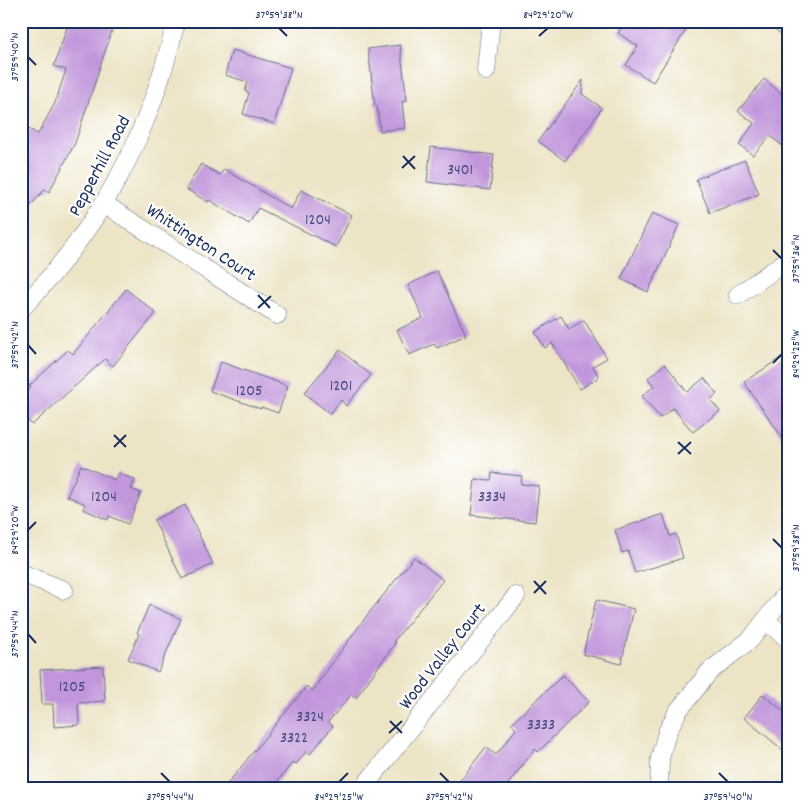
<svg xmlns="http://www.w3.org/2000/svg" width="809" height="809" viewBox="0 0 809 809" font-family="Dekko,sans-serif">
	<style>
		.building { fill: #c196db }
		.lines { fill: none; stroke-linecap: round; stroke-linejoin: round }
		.minor-casing { stroke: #646e82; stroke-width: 19 }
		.minor { stroke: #fff; stroke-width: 18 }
		.ticks { fill: none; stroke: #1b2f5e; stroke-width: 2 }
		.labels { text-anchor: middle; stroke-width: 4.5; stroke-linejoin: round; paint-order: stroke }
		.number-label { font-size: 16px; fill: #44497d }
		.street-label { font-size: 19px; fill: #1b2f5e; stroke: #fff }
		.neatline { fill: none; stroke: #1b2f5e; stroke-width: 2 }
		.ticks-label { font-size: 12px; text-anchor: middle; fill: #1b2f5e }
	</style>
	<rect width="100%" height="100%" fill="#fff"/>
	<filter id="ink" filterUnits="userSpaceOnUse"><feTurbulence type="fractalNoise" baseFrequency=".02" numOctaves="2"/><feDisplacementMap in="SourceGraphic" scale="10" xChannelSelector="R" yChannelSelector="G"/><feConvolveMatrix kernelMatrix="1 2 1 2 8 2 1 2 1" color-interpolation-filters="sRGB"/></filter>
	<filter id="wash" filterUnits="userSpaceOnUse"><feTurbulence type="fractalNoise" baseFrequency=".0096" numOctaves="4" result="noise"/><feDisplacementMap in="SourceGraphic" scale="20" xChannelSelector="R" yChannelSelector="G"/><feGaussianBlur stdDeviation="1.12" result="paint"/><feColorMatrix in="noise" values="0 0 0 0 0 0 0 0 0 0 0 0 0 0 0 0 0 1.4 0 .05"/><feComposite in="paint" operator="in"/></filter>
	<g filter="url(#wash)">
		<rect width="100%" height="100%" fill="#ede4c6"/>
		<g id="blocks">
			<!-- building -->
			<path class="building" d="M 69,21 L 115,21 L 75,143 L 49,192 L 45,189 L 21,217 L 21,125 L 38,134 L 55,103 L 66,70 L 54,66 Z
				M 626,21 L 673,21 L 686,30 L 653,82 L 626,65 L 638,46 L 618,33 Z
				M 400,45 L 407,101 L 402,102 L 405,128 L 380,131 L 377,105 L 375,106 L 368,49 Z
				M 232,50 L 291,68 L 274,124 L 243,114 L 249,93 L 245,91 L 248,82 L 225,75 Z
				M 764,79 L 788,99 L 788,150 L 770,136 L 753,155 L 739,145 L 754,123 L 738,111 Z
				M 583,80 L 582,94 L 602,108 L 565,161 L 538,141 Z
				M 431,147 L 494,155 L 490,190 L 427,182 Z
				M 745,160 L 759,194 L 710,213 L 696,179 Z
				M 201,164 L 220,175 L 224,169 L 291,209 L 301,190 L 352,215 L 336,247 L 258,208 L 249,224 L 209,200 L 208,202 L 186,189 Z
				M 652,213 L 679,225 L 648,292 L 621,279 Z
				M 437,271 L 466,335 L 437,348 L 434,344 L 409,355 L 397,330 L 423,318 L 408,285 Z
				M 126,289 L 156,313 L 113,366 L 105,359 L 32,425 L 21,413 L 21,398 L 31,388 L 29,386 L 68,350 L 73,354 Z
				M 561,316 L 569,329 L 584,320 L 607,358 L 593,366 L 599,377 L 580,389 L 552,343 L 545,348 L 535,332 Z
				M 340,350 L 371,375 L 346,406 L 341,400 L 330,414 L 304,393 Z
				M 788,353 L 788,446 L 744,382 Z
				M 221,362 L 288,386 L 278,413 L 261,407 L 261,409 L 210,391 Z
				M 665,364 L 687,392 L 704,378 L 717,394 L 710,400 L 720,411 L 693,432 L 673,408 L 660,418 L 642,396 L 654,386 L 648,378 Z
				M 81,465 L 115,480 L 118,473 L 135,480 L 131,489 L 141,493 L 128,524 L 109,516 L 108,520 L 83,509 L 85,504 L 67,496 Z
				M 492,473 L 522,476 L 521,484 L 539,486 L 535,522 L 471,515 L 475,479 L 491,480 Z
				M 185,505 L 213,564 L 182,579 L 154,520 Z
				M 663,514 L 670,536 L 676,534 L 683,558 L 635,573 L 628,551 L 622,553 L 615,530 Z
				M 414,557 L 443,580 L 394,641 L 396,642 L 356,698 L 351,695 L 328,722 L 333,726 L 310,754 L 307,751 L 296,764 L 293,762 L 272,788 L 224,788 L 307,686 L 312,691 L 365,618 Z
				M 596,600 L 634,609 L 621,664 L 583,654 Z
				M 149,605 L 181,619 L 158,672 L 128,659 L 139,634 L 137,633 Z
				M 103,666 L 105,701 L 78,703 L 79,725 L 54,727 L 53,704 L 42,704 L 40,670 Z
				M 563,675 L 589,702 L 538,752 L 535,749 L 505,788 L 454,788 L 486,747 L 496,755 L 516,729 L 511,724 Z
				M 763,694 L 788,715 L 788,754 L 744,718 Z"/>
		</g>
	</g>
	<g filter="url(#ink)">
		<use href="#blocks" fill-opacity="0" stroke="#646e82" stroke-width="1"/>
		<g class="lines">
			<!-- minor casing -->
			<g class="minor-casing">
				<path id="minor" d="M 779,21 L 788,28
					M 486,71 L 491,21
					M 104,204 L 277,315
					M 738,295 L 781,265 L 788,258
					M 21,309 C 102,225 150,135 176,21
					M 21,573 L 64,590
					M 766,621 L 788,639
					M 363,788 L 516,596
					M 659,788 L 660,758 L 667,732 L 678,711 L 710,671 L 751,639 L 788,591"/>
			</g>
			<!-- minor -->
			<use href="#minor" class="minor"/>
		</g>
	</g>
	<!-- ticks -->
	<path class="ticks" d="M 279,28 L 287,36M 539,36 L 548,28M 28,57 L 36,65M 403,156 L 415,169M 402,168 L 415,156M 773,250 L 782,259M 258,295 L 270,308M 258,308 L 271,296M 28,345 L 36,354M 773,363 L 782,354M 114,435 L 126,447M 678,442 L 691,454M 114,447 L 126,435M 678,454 L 691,442M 28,530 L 36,522M 773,539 L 782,548M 534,581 L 546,594M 534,593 L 546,581M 28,634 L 36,643M 390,721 L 402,733M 389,733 L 402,721M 161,773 L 170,782M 440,773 L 449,782M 719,773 L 728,782M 339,782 L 348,773"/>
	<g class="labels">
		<!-- number labels -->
		<g class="number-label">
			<text x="460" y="174">3401</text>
			<text x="318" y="224">1204</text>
			<text x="341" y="390">1201</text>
			<text x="249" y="395">1205</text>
			<text x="104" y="501">1204</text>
			<text x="492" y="501">3334</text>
			<text x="72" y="691">1205</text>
			<text x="310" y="721">3324</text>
			<text x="541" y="729">3333</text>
			<text x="294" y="742">3322</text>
		</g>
		<!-- street labels -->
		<g class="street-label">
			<text transform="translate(98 165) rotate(-62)" y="7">Pepperhill Road</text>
			<text transform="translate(202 241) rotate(33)" y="7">Whittington Court</text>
			<text transform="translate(441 655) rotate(-52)" y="7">Wood Valley Court</text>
		</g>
	</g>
	<!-- margin -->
	<rect width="809" height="809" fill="none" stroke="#fff" stroke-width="55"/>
	<rect x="28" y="28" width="754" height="754" class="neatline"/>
	<g class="ticks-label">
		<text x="279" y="18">37°59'38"N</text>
		<text x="548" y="18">84°29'20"W</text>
		<text transform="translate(14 57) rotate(-90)" y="4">37°59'40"N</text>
		<text transform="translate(795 259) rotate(-90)" y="4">37°59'36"N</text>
		<text transform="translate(14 345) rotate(-90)" y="4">37°59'42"N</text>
		<text transform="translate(795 354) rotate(-90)" y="4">84°29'25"W</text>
		<text transform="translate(14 530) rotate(-90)" y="4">84°29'20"W</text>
		<text transform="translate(795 548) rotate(-90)" y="4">37°59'38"N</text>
		<text transform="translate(14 634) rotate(-90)" y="4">37°59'44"N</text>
		<text x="170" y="800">37°59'44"N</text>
		<text x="339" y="800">84°29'25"W</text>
		<text x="449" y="800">37°59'42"N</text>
		<text x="728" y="800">37°59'40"N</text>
	</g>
</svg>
